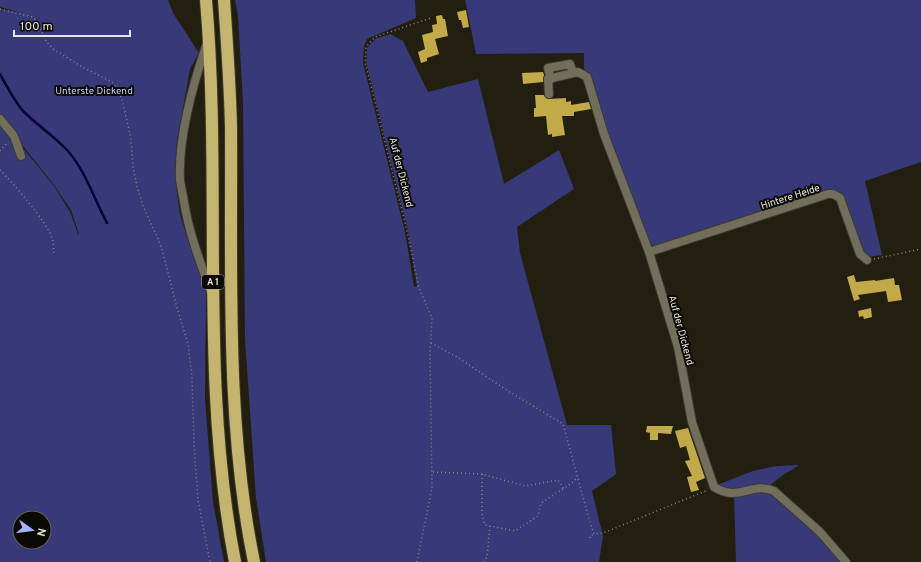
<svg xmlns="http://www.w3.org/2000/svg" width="921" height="562" viewBox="0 0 921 562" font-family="Overpass,sans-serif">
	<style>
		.green { fill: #373979; fill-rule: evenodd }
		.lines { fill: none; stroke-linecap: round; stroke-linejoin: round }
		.stream { stroke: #080030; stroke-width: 2.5 }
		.building { fill: #c1aa47 }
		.minor-casing { stroke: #3c3930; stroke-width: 10 }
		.highway-casing { stroke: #3c3930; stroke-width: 14 }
		.path { stroke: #8c897d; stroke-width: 1.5; stroke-dasharray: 1 3; stroke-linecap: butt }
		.minor { stroke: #726e5c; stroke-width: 8 }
		.highway { stroke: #c5b46d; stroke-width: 12 }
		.labels { text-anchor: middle; stroke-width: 4; stroke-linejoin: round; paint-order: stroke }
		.shield { fill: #0a0904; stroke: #a5a49b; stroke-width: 1 }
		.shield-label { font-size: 9px; font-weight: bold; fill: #e8e6dc }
		.park-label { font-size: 10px; fill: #cacffb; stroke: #0a0904 }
		.street-label { font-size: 10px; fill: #e8e6dc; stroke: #0a0904 }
	</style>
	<rect width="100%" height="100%" fill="#221f10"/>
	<!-- green -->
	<path class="green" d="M 0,0 L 168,0 L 173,13 L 199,53 L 190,69 L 177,141 L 175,178 L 180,215 L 192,252 L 206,291 L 205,399 L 213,502 L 224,562 L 0,562 L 0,120 L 54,186 L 70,212 L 78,234 L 79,234 L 71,210 L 54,185 L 0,117 L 0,9 L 21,13 L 0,7 ZM 20,518 L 44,518 L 44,542 L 20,542 Z
		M 235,0 L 415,0 L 416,18 L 367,39 L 364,46 L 363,63 L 405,232 L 414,287 L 417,286 L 408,231 L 366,62 L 367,48 L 375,39 L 390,34 L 403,41 L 428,92 L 478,79 L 504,184 L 559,150 L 574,189 L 517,227 L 520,253 L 567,425 L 611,425 L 616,474 L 592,491 L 603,536 L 599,562 L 266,562 L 256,498 L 245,339 L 243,103 L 238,16 Z
		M 465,0 L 921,0 L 921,162 L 865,181 L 882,255 L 868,257 L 863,255 L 839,194 L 650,248 L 606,144 L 584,68 L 584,53 L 476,54 Z
		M 798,465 L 798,466 L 783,475 L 769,486 L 733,491 L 717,485 L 753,471 L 776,466 Z
		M 768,491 L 797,512 L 844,562 L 736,562 L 734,495 Z"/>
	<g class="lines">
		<!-- stream -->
		<path class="stream" d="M 0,74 C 7,87 14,100 23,111 C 37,125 54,136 67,150 C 86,171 94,199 107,223"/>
	</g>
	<!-- building -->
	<path class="building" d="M 466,10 L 469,27 L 463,28 L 461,20 L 459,20 L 457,12 Z
		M 442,15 L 443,19 L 445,19 L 448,36 L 435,39 L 439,54 L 427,58 L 427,61 L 421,63 L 418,52 L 425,49 L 422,35 L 433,32 L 432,25 L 437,24 L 436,16 Z
		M 543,72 L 544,75 L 543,82 L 523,84 L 522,73 Z
		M 535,95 L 544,95 L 545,97 L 548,99 L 566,98 L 566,102 L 571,101 L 571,105 L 589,102 L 591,109 L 574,112 L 574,116 L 562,116 L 565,135 L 552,137 L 552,134 L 548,135 L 546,116 L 534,117 L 534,108 L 536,108 Z
		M 854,275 L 856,282 L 875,280 L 875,281 L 894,278 L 895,285 L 899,285 L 902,300 L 888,302 L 886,291 L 858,295 L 860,299 L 854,301 L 847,277 Z
		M 871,308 L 872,317 L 864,319 L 863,316 L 859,317 L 858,311 Z
		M 647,426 L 673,426 L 671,434 L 658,433 L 658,440 L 650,440 L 650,433 L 646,432 Z
		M 688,428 L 705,478 L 696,482 L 699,490 L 691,492 L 687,477 L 692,476 L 685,461 L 690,460 L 686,446 L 680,448 L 675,431 Z"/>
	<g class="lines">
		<!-- minor casing -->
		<g class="minor-casing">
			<path id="minor" d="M 207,43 C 193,84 178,137 180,180 C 181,187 183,195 184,202 C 189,233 200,262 211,292
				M 551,79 L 548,68 L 570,64 L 573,73
				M 549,94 L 548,79 L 578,72 L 587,77 L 604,134 L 649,252 L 678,347 L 692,422 L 714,487 C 719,490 726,493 732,493 C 749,493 756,484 774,491 L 820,532 L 846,562
				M 0,119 L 14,136 L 21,156
				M 649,252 L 828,194 L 833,194 L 840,198 L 860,254 L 867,260"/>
		</g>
		<!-- highway casing -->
		<g class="highway-casing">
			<path id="highway" d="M 206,0 C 222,187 199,377 235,562
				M 224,0 C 227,42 230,85 231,127 C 232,270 225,422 254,562"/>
		</g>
		<!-- path -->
		<path class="path" d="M 0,9 L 32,17 L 37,21 L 46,41 L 53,49 L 84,68 L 112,82 L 116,87 L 122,99 L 131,139 L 133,167 L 137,187 L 143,206 L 159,241 L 163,253 L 176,304 L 188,344 L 192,377 L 194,445 L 198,500 L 210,562
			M 0,151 L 8,142
			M 0,170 C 13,183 47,222 52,238 C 54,243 53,249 54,254
			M 874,259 L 921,249
			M 431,343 L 457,357 L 508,391 L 563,424 L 589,519 L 594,534 L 603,533 L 708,490
			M 433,472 L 482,474 L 525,486 L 558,480 L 564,489
			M 482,474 L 482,515 L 485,525 L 515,531 L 538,516 L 541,503 L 572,483 L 578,477
			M 590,538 L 590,536 L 594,534
			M 417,562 L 432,488 L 430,352 L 432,318 L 419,288 L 407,231 L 365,62 L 366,47 L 375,37 L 431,18
			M 484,562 L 487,557 L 490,526"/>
		<!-- minor -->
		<use href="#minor" class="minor"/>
		<!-- highway -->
		<use href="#highway" class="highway"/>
	</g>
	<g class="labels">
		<!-- shield labels -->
		<rect class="shield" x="202" y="275" width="22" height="14" rx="3"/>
		<g class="shield-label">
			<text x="213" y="285">A 1</text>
		</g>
		<!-- park labels -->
		<g class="park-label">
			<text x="94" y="94">Unterste Dickend</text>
		</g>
		<!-- street labels -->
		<g class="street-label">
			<text transform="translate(402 172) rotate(76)" y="4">Auf der Dickend</text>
			<text transform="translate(790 196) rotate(-18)" y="4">Hintere Heide</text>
			<text transform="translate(682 330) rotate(75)" y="4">Auf der Dickend</text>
		</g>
	</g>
	<!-- north arrow -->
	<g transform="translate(32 530) rotate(104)"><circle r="19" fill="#0a0904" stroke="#63615a"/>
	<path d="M0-3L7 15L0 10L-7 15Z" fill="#a8b0fc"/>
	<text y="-6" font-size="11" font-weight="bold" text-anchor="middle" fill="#e8e6dc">N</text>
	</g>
	<!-- scale -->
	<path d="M14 30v6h116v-6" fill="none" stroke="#e8e6dc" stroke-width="2"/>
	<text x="20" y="30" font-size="12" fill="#e8e6dc" stroke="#0a0904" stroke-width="3" paint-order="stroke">100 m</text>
</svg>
